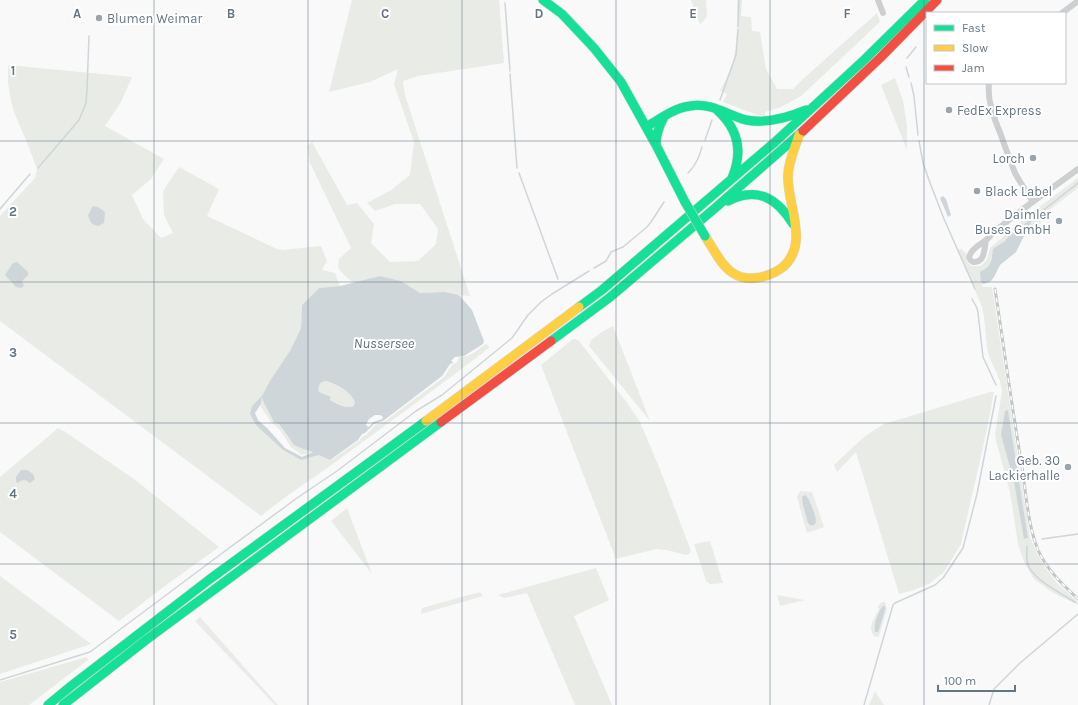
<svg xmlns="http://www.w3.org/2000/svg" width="1078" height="705" viewBox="0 0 1078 705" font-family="Karla,sans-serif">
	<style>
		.green { fill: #e8ebe6; fill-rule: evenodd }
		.water { fill: #ced6d9; fill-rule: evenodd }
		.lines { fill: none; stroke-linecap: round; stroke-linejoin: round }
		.stream { stroke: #ced6d9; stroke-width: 1.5 }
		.fast-casing { stroke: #d5d6d7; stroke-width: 10 }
		.slow-casing { stroke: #d5d6d7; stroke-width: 10 }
		.jam-casing { stroke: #d5d6d7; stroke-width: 10 }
		.street { stroke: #cecfd0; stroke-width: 6 }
		.fast { stroke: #16e098; stroke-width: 9 }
		.slow { stroke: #ffcf43; stroke-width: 9 }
		.jam { stroke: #f24e42; stroke-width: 9 }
		.rail-casing { stroke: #c3c5c6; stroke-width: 3 }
		.rail { stroke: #fff; stroke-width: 1.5; stroke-dasharray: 4.5; stroke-linecap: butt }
		.fast-bridge-casing { stroke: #d5d6d7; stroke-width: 10; stroke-linecap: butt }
		.fast-bridge { stroke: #16e098; stroke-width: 9 }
		.grid { fill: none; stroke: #657683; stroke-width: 1; stroke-opacity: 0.55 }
		.poi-dot { fill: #99a4ac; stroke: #fff; stroke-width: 1.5 }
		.labels { text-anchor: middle; stroke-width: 4; stroke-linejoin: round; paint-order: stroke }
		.poi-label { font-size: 13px; fill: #657683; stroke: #fff; text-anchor: start }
		.water-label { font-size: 14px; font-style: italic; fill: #60757c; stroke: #fff }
		.grid-label { font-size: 13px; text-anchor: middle; font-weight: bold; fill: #657683; stroke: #fff; stroke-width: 4; stroke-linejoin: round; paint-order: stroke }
	</style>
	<rect width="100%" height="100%" fill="#f9f9f9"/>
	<!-- green -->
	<path class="green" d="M 352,0 L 499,0 L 504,63 L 418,76 L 403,81 L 405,95 L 470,296 L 459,295 L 445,292 L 420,293 L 401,281 L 380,276 L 354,283 L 345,276 L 338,268 L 339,259 L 351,248 L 310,163 L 307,146 L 312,142 L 347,205 L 357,203 L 374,224 L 371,243 L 390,262 L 418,261 L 436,244 L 438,229 L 420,204 L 395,204 L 375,211 L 367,203 L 391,190 L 410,175 L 414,142 L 394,84 L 398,69 L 370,82 L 329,92 Z
		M 691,0 L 706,0 L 707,16 L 700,25 Z
		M 737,0 L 742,0 L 741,16 L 751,17 L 752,31 L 760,32 L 766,69 L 777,89 L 793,89 L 804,78 L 877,13 L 880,22 L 801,96 L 781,107 L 765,112 L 765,116 L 755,114 L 723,102 L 727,94 L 720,91 C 724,82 729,74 732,65 C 738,46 737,21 737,0 Z
		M 8,65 L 132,77 L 121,102 L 105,126 L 164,159 L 151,179 L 132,195 L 143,219 L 161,238 L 173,233 L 164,215 L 163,191 L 179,167 L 219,189 L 207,216 L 277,249 L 283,250 L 321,246 L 327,261 L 322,270 L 335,273 L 340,286 L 319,288 L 302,305 L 301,328 L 290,351 L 279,424 C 291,441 292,447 313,452 L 302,455 L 291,447 L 280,430 L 271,422 L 261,407 L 262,396 L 250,414 L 283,450 L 301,460 L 319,454 L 331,460 L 359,441 L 363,436 L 366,435 L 375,425 L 384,422 L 444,377 L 452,365 L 457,362 L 459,357 C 470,358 478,349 486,344 L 490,347 C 439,387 385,425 333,464 C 309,481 284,497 261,516 L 0,321 L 0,216 L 35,178 L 37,169 L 28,145 L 14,112 L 11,101 L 8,83 Z
		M 895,78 L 903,101 L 907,125 L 907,150 L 881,85 Z
		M 1078,178 L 1078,188 L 1040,217 L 1041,224 L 1032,226 L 1029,233 L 1025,233 L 1030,224 L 1028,221 L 1007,238 L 1005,241 L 993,250 L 990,264 L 985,270 L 981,282 L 983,287 L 992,287 L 1030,537 C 1037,555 1046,571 1059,585 C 1065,591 1072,596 1078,602 L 1078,605 L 1053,593 L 1034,579 L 1025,564 L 1018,544 L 1010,492 L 996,441 L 995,434 L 1002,391 L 1000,381 L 989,356 L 987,348 L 984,317 L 982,307 L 958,250 L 961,249 L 966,253 L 966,260 L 971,266 L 980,266 L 984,263 L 987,259 L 990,248 L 1026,217 ZM 1008,410 L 1028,538 L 1025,539 L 1014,482 L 1001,435 Z
		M 613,326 L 650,421 L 589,346 L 591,340 L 605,330 Z
		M 573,339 L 575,339 L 579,341 L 628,404 L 640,422 L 661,472 L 691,551 L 689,554 L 686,555 L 667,550 L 657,549 L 615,559 L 614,554 L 541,365 Z
		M 326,381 C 337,384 350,391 355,402 L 354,406 C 345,409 337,404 330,400 L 331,398 L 319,392 C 319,387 319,382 326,381 Z
		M 990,392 L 994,392 L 986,434 L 961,544 L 944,572 L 929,584 L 911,591 L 899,594 L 856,452 L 837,472 L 834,465 L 854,446 L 868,434 L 884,424 Z
		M 57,428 L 64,431 L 134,479 L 219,547 L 165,586 L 119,621 L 0,532 L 0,477 L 56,430 Z
		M 800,491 L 812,492 L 824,527 L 807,533 L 797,497 Z
		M 347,508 L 372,574 L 331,521 Z
		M 710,541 L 723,583 L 710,584 L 706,581 L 694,544 Z
		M 596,568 L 609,600 L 574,616 L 612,705 L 575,705 L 527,593 L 504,598 L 498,595 Z
		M 0,576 L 91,644 L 0,674 Z
		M 480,592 L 483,596 L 421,614 L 422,608 Z
		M 777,595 L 805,600 L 780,606 Z
		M 882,602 L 885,602 L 887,609 L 879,636 L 875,637 C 866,628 875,618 879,609 L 878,606 ZM 885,608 L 879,630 L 878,632 L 875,632 L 874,629 L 878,613 Z
		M 200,617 L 278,705 L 275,705 L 195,621 Z
		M 87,657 L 88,660 L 29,705 L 0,705 L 0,682 Z
		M 875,691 L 884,705 L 869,705 Z"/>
	<!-- water -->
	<path class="water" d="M 943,196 L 946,199 L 951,215 L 948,217 L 940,198 Z
		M 93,206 L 98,207 L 105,212 L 104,223 L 98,226 C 91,224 90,222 88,215 Z
		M 1032,220 L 1016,252 L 1000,265 L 994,277 L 991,281 L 987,283 L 983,284 L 981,282 L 980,272 C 992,266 991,262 993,249 L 1005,241 L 1007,238 L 1028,221 Z
		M 17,262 L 28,272 L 28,275 L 22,281 L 24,286 L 21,288 L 16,287 L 5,275 L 13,263 Z
		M 380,276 L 401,281 L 420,293 L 445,292 L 459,295 L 472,310 L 484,341 L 483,344 L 464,356 L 455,357 L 451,361 L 453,362 L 453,363 L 450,364 L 442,376 L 383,421 L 374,424 L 365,433 L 362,434 L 358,440 L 330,460 L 319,455 L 301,460 L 283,450 L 256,425 L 250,414 L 252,406 L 262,396 L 270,381 L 290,351 L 301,328 L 302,305 L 319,288 L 340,286 ZM 326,381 C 337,384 350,391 355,402 L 354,406 C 345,409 337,404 330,400 L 331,397 L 319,392 C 318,387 319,382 326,381 ZM 262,397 L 264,403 L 274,422 L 279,424 L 294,445 L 303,449 L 313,452 L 302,457 L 285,448 L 268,429 L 258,420 L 255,413 L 261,404 ZM 375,415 L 380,415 L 383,417 L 382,419 L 373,422 L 369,427 L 367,426 L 366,425 L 369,419 Z
		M 1008,410 L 1028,538 L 1024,539 L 1014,482 L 1001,435 L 1005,411 Z
		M 21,470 L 27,470 L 33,474 L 35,479 L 30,483 C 25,479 23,479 17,483 L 16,481 L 16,477 Z
		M 805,495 L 808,498 C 810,503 820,522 814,525 C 811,526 810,525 808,523 L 803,505 L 802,497 L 803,496 Z
		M 883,606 L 885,606 L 885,610 L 879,630 L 878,632 L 875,632 C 873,626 878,611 883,606 Z"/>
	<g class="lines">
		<!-- stream -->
		<path class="stream" d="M 505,3 L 510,71
			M 738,26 L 739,0
			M 907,58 L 916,47
			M 906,67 L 909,77
			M 510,74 L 517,168
			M 911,83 L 914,96 L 918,135
			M 720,100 L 736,55 L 738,30
			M 705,140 L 712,120
			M 919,141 L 923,163 L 929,180 L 944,219 L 975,289
			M 38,168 L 79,120 L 86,103 L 87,89 L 89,36
			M 519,173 L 558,279
			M 688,173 C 696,165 699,157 702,147
			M 0,209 L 30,174
			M 1031,220 L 1078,183
			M 594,268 L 606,261 L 611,252 L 623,247 L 647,227 L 651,222 L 664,202
			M 972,299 L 977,308 L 978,313 L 983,357 L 996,385
			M 1042,539 L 1078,534
			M 1027,546 C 1027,553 1026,559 1028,565 C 1034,580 1062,594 1075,602
			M 0,680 L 90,652 L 221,554 L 297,498 L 337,471 L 416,411 L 442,395 L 512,338 L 528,315 L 541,302 L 552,294 L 589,271
			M 864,705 L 893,605 L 895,603 L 935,585 L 943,578 L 963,548 L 977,494 L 996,396
			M 989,705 L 994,689 L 1020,663 L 1078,614"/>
		<!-- fast casing -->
		<g class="fast-casing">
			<path id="fast" d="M 543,0 L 562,14 L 594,48 L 621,82 L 656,145 L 685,202
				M 718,111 C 739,130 743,152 732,178
				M 646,127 C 660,119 674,108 690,106 C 710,102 728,115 746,120 C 767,124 787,118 806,110
				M 656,145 C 656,134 659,126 664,117
				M 728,201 C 757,186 777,198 793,224
				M 579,307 L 602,290 L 775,142 L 863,61 L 925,0
				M 551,341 L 609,298 L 714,209 L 803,131
				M 48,705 L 71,686 L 210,579 L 426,421
				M 63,705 L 146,640 L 441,422"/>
		</g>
		<!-- slow casing -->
		<g class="slow-casing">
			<path id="slow" d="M 705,236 L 718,257
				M 718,257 C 727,271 738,280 755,278 C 766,277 775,273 783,267 C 810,243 787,205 788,176 C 788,162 795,148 799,135
				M 426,421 L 579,307"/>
		</g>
		<!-- jam casing -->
		<g class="jam-casing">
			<path id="jam" d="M 803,131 L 880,58 L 937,0
				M 441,422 L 551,341"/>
		</g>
		<!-- street -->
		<path class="street" d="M 878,0 L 883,13
			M 1062,13 L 1078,1
			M 989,83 C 987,101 994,118 1001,135 C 1005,147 1010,160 1015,173 L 1019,180 L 1033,202
			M 986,240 C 984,250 985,263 973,262 C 970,260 968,258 970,255 C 972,248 981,244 986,240 C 989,238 991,234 994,232 C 1021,209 1050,190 1078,169"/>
		<!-- fast -->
		<use href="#fast" class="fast"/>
		<!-- slow -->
		<use href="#slow" class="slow"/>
		<!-- jam -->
		<use href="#jam" class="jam"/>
		<!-- rail casing -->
		<g class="rail-casing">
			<path id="rail" d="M 995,289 C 1004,348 1012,408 1022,467 C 1026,493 1028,526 1038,550 C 1047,570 1062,584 1078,599"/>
		</g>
		<!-- rail -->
		<use href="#rail" class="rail"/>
		<!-- fast-bridge casing -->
		<g class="fast-bridge-casing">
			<path id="fast-bridge" d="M 685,202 L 705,236"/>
		</g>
		<!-- fast-bridge -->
		<use href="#fast-bridge" class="fast-bridge"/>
	</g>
	<!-- grid -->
	<path class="grid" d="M 154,0 L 154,705M 308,0 L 308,705M 462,0 L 462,705M 616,0 L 616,705M 770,0 L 770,705M 924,0 L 924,705M 0,141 L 1078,141M 0,282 L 1078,282M 0,423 L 1078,423M 0,564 L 1078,564"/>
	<!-- markers -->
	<g class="poi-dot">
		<circle cx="99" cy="18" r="4"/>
		<circle cx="949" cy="110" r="4"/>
		<circle cx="1033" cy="158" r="4"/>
		<circle cx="977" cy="191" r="4"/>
		<circle cx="1059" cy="221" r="4"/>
		<circle cx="1068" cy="467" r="4"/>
	</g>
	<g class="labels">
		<!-- poi labels -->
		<g class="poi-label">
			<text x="107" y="23">Blumen Weimar</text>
			<text x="957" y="115">FedEx Express</text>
			<text x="1025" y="163" text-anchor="end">Lorch</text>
			<text x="985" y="196">Black Label</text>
			<text x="1051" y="219" text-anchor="end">Daimler<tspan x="1051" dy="15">Buses GmbH</tspan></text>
			<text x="1060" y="465" text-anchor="end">Geb. 30<tspan x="1060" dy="15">Lackierhalle</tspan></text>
		</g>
		<!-- water labels -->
		<g class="water-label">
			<text x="384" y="348">Nussersee</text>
		</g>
	</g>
	<g class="grid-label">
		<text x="77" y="18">A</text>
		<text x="231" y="18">B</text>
		<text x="385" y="18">C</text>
		<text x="539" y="18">D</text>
		<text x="693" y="18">E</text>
		<text x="847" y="18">F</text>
		<text x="13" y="75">1</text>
		<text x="13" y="216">2</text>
		<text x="13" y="357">3</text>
		<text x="13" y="498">4</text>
		<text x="13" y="639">5</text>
	</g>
	<!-- legend -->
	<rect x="926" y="12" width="140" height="72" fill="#ffffff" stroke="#c1c8cd"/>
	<rect x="934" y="25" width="20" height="6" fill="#16e098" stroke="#c1c8cd"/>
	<text x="962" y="32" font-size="12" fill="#657683">Fast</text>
	<rect x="934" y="45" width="20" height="6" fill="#ffcf43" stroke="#c1c8cd"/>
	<text x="962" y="52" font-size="12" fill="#657683">Slow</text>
	<rect x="934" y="65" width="20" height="6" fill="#f24e42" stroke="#c1c8cd"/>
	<text x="962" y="72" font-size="12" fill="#657683">Jam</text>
	<!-- scale -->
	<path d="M938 685v6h77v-6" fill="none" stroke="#657683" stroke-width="2"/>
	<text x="944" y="685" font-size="12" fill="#657683" stroke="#ffffff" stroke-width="3" paint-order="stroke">100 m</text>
</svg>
